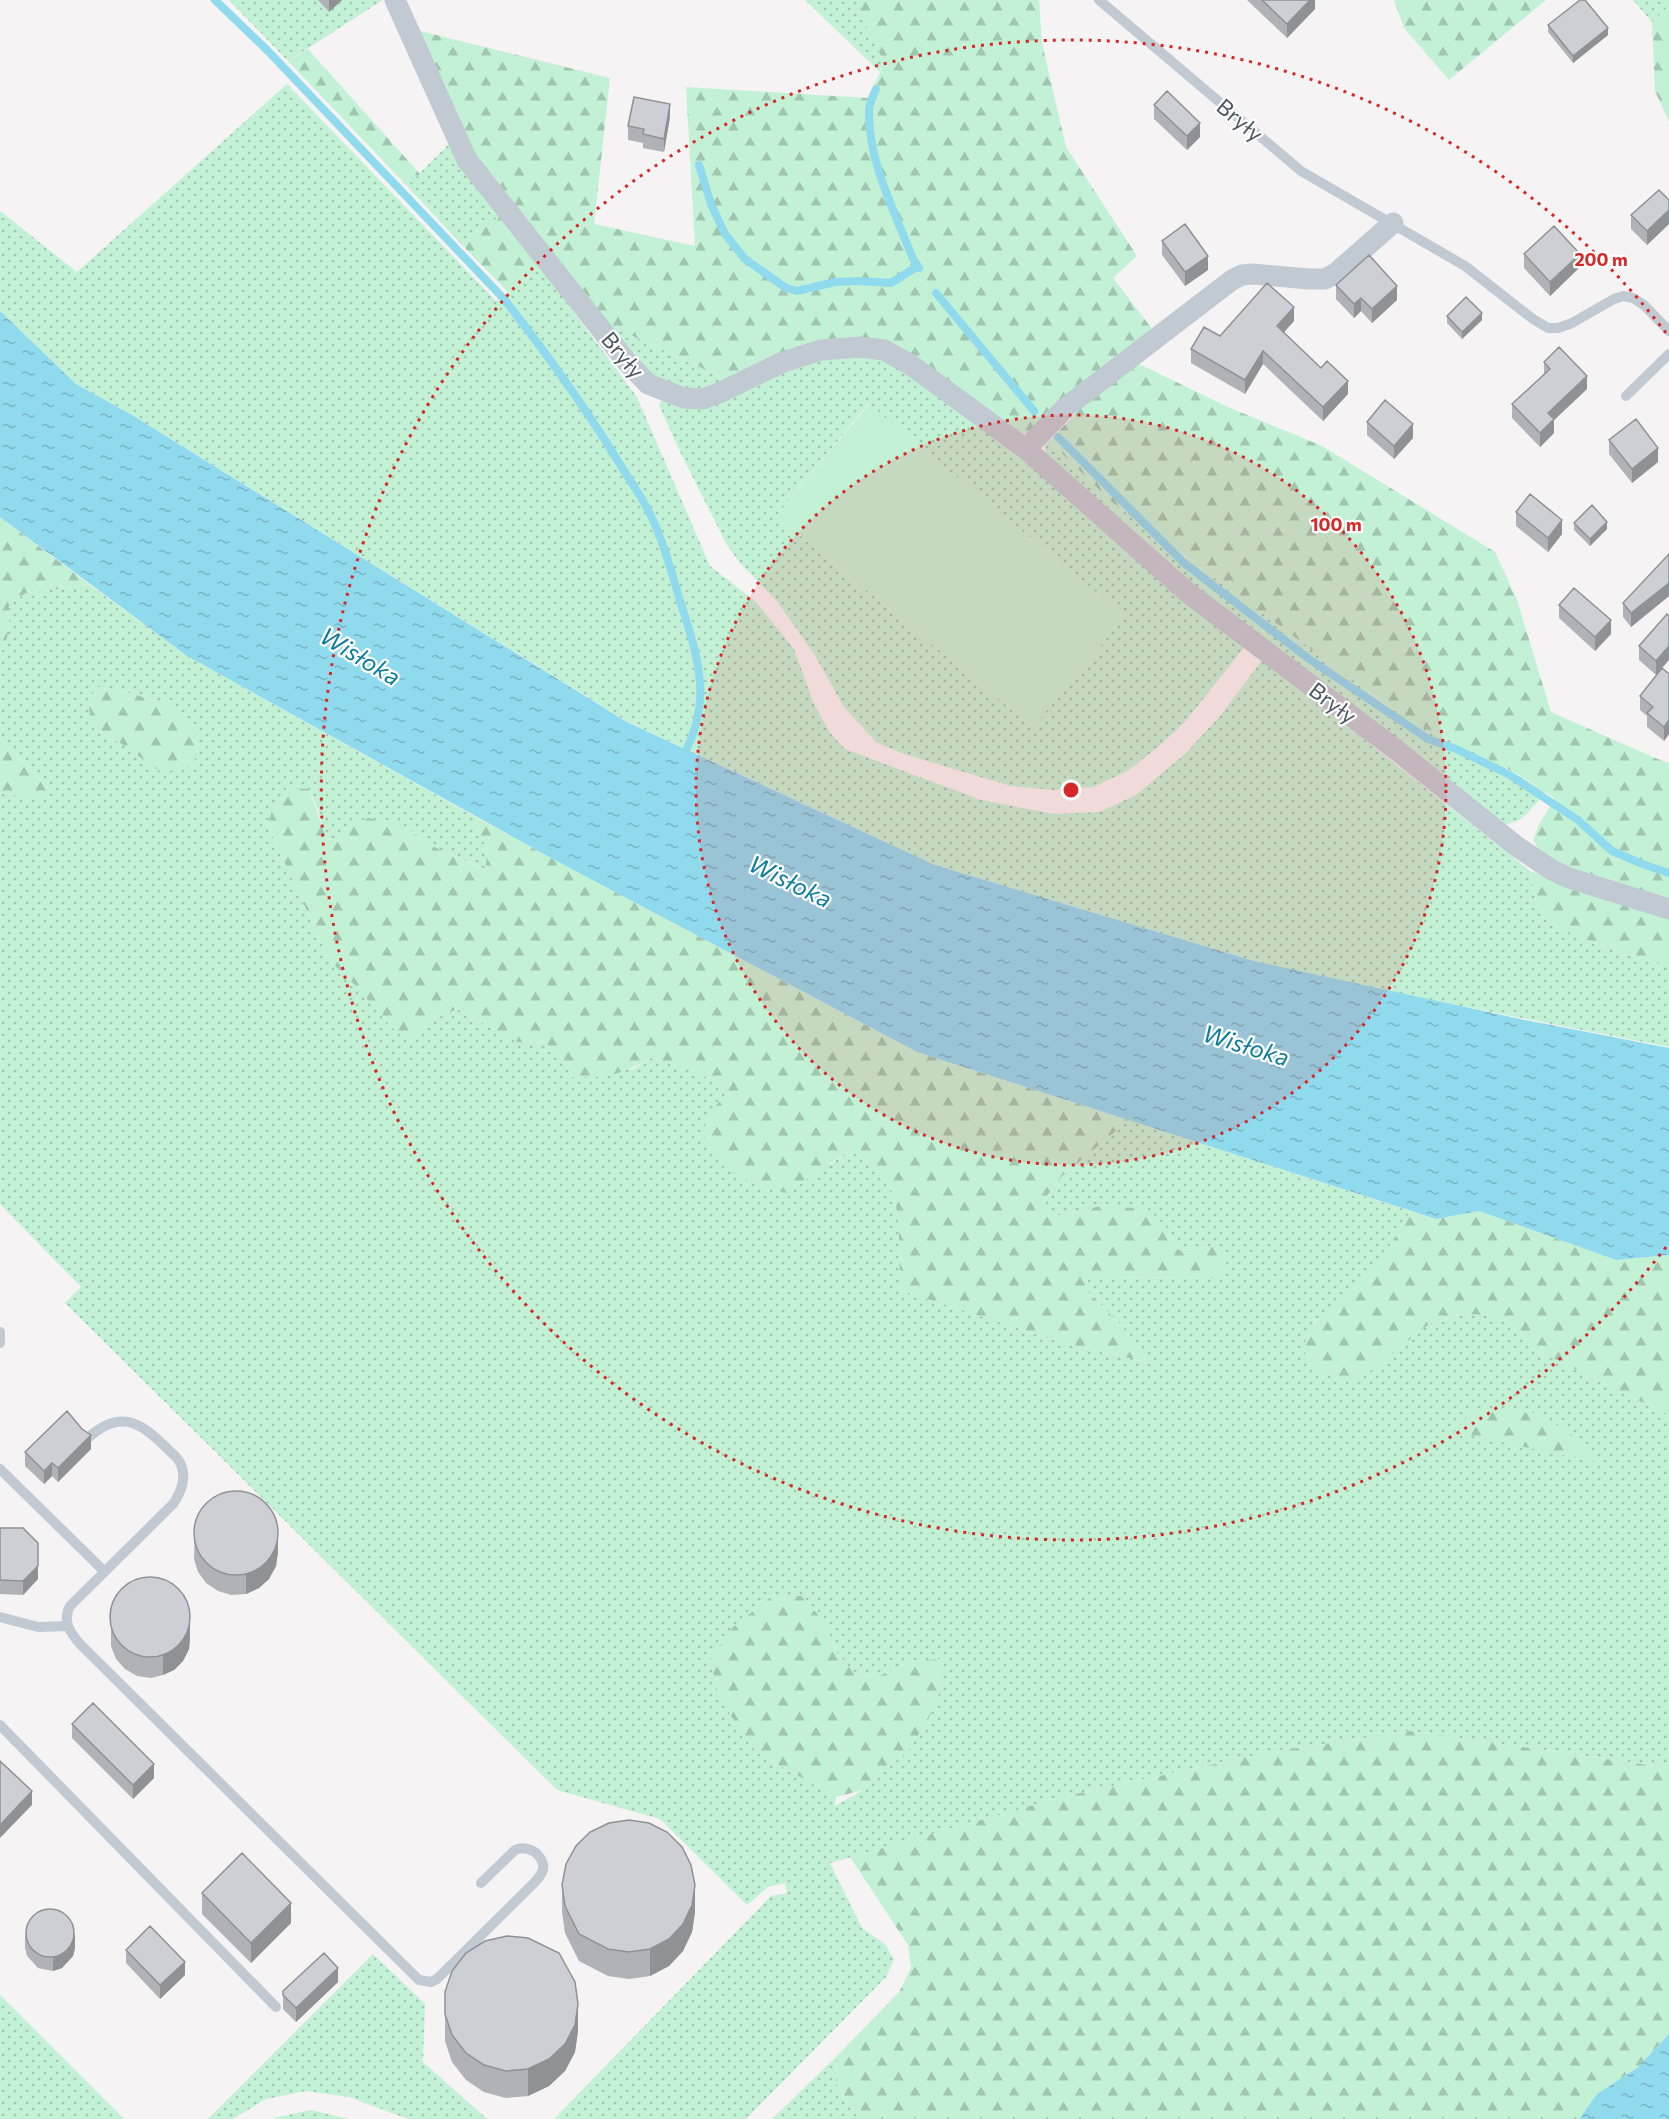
<svg xmlns="http://www.w3.org/2000/svg" width="1669" height="2119" viewBox="0 0 1669 2119" font-family="Commissioner,sans-serif">
	<style>
		.grass { fill: url(#grass-dots); fill-rule: evenodd }
		.forest { fill: url(#forest-firs) }
		.park { fill: #c3f1d5 }
		.water { fill: url(#water-ripples) }
		.lines { fill: none; stroke-linecap: round; stroke-linejoin: round }
		.stream { stroke: #90daee; stroke-width: 8 }
		.service { stroke: #c1cad2; stroke-width: 10 }
		.minor { stroke: #c1cad2; stroke-width: 21 }
		.wall { fill: #b0b2b7 }
		.shaded-wall { fill: #909195 }
		.building { fill: #cdcfd5; stroke: #909195; stroke-width: 1.5 }
		.ring { fill: none; stroke: #d62828; stroke-width: 3; stroke-dasharray: 3 6 }
		.labels { text-anchor: middle; stroke-width: 4.5; stroke-linejoin: round; paint-order: stroke }
		.street-label { font-size: 22px; fill: #4a5661; stroke: #fff }
		.water-label { font-size: 24px; font-style: italic; fill: #0c7c9b; stroke: #fff }
		.centre { fill: #d62828; stroke: #fff; stroke-width: 3 }
		.ring-label { font-size: 18px; text-anchor: middle; font-weight: bold; fill: #d62828; stroke: #fff; stroke-width: 4.5; stroke-linejoin: round; paint-order: stroke }
	</style>
	<defs>
		<pattern id="grass-dots" width="8" height="8" patternUnits="userSpaceOnUse" patternTransform="scale(1.5)"><rect width="8" height="8" fill="#c3f1d5"/><path d="M2 2h.1M6 6h.1" fill="none" stroke="#a0c6b0" stroke-width="1.8" stroke-linecap="round"/></pattern>
		<pattern id="forest-firs" width="22" height="20" patternUnits="userSpaceOnUse" patternTransform="scale(1.5)"><rect width="22" height="20" fill="#c3f1d5"/><path d="M5 1l3.5 6h-7zM16 11l3.5 6h-7z" fill="#a0c6b0"/></pattern>
		<pattern id="water-ripples" width="26" height="14" patternUnits="userSpaceOnUse" patternTransform="scale(1.5)"><rect width="26" height="14" fill="#90daee"/><path d="M2 4q2-2 4 0t4 0M15 11q2-2 4 0t4 0" fill="none" stroke="#78b4c4"/></pattern>
	</defs>
	<rect width="100%" height="100%" fill="#f5f3f3"/>
	<!-- grass -->
	<path class="grass" d="M 229,0 L 383,0 L 288,61 Z
		M 805,0 L 864,0 L 859,12 C 868,28 886,53 880,72 Z
		M 1633,0 L 1669,0 L 1669,6 L 1652,22 Z
		M 287,84 L 496,301 L 541,268 L 637,397 L 710,566 L 756,602 L 794,649 L 813,702 L 830,733 L 845,749 L 981,800 L 1054,814 L 1100,812 L 1136,795 L 1185,754 L 1221,715 L 1263,659 L 1530,871 L 1536,901 L 1552,925 L 1597,944 L 1669,967 L 1669,1047 L 1425,999 L 1254,961 L 935,865 L 628,722 L 132,415 L 76,384 L 0,311 L 0,211 L 77,272 Z
		M 450,143 L 501,215 L 462,245 L 407,186 Z
		M 609,325 L 730,381 L 703,389 L 680,389 L 643,373 Z
		M 853,353 L 879,358 L 905,368 L 981,422 L 1245,646 L 1185,722 L 1159,746 L 1129,770 L 1093,787 L 1053,790 L 1011,786 L 904,754 L 876,742 L 844,707 L 814,654 L 777,601 L 740,563 L 727,545 L 682,456 L 659,405 L 662,400 ZM 868,404 L 1125,616 L 1033,727 L 776,516 Z
		M 1049,441 L 1112,502 L 1392,709 L 1436,734 L 1491,759 L 1546,792 C 1533,806 1524,824 1503,824 L 1178,575 L 1046,454 L 1045,446 Z
		M 90,585 L 187,656 L 472,815 L 488,852 L 486,870 L 432,846 L 403,825 L 347,827 L 338,842 L 326,837 L 318,810 L 309,789 L 267,824 L 330,961 L 411,1039 L 428,1022 L 457,1009 L 518,1042 L 547,1044 L 562,1058 L 572,1077 L 633,1069 L 651,1058 L 678,1064 L 708,1077 L 830,1165 L 850,1150 C 866,1159 880,1171 890,1188 C 902,1207 899,1265 901,1290 L 1066,1344 L 1154,1364 L 1121,1325 L 1085,1289 L 1089,1277 L 1218,1278 L 1213,1246 L 1178,1251 L 1168,1229 L 1101,1206 L 1056,1216 L 1043,1201 L 1061,1177 L 1129,1120 L 1410,1211 L 1396,1238 L 1372,1271 L 1313,1323 L 1372,1370 L 1429,1324 L 1461,1314 L 1490,1315 L 1518,1327 L 1532,1348 L 1669,1415 L 1669,1768 L 1411,1731 L 1271,1752 L 1066,1796 L 830,1863 L 862,1928 L 885,1944 L 894,1959 L 886,1977 L 746,2119 L 554,2119 L 771,1896 L 787,1893 L 785,1883 L 768,1887 L 747,1905 L 660,1819 L 557,1790 L 65,1303 L 81,1287 L 0,1204 L 0,793 L 42,799 L 48,788 L 0,739 L 0,653 C 11,642 8,619 9,604 L 26,593 ZM 98,687 L 129,693 L 168,704 L 119,742 L 97,730 ZM 821,1618 L 838,1654 L 856,1675 L 879,1676 L 906,1664 L 863,1790 L 835,1806 L 836,1797 L 756,1752 Z
		M 373,1954 L 425,2004 L 423,2062 L 487,2119 L 408,2119 L 349,2097 L 306,2091 L 266,2099 L 233,2119 L 208,2119 Z
		M 0,1995 L 124,2119 L 0,2119 Z
		M 837,2056 L 836,2083 L 853,2112 L 862,2119 L 772,2119 Z
		M 311,2110 L 349,2119 L 273,2119 L 274,2118 Z"/>
	<!-- forest -->
	<path class="forest" d="M 864,0 L 1039,0 L 1042,43 L 1066,147 L 1137,256 L 1113,278 L 1153,330 L 1037,428 L 1025,434 L 1012,429 L 872,341 L 730,381 L 609,325 L 473,156 L 420,31 L 610,78 L 594,224 L 695,246 L 686,87 L 868,98 L 882,68 L 880,54 L 859,12 Z
		M 1394,0 L 1546,0 L 1449,80 L 1404,28 Z
		M 1669,6 L 1669,122 L 1655,91 L 1652,22 Z
		M 308,49 L 420,174 L 407,186 L 288,61 Z
		M 501,215 L 541,268 L 508,292 L 462,245 Z
		M 1139,364 L 1228,407 L 1322,446 L 1495,552 L 1517,600 L 1551,712 L 1655,758 L 1669,763 L 1669,901 L 1591,879 L 1545,858 L 1533,840 L 1539,824 L 1555,799 C 1519,771 1478,754 1437,734 C 1422,727 1407,718 1392,709 L 1112,502 L 1049,441 L 1083,406 Z
		M 0,517 L 90,585 L 26,593 L 9,604 C 8,619 11,642 0,653 Z
		M 98,687 L 129,693 L 168,704 L 194,724 L 199,753 L 189,768 L 161,772 L 119,742 L 97,730 L 90,715 L 88,699 Z
		M 0,739 L 48,788 L 42,799 L 0,793 Z
		M 287,788 L 309,789 L 326,837 L 338,842 L 347,827 L 368,818 L 403,825 L 432,846 L 485,870 L 488,852 L 472,815 L 551,858 L 917,1052 L 1129,1120 L 1061,1177 L 1043,1201 L 1056,1216 L 1101,1206 L 1148,1209 L 1168,1229 L 1179,1251 L 1213,1246 L 1227,1261 L 1218,1278 L 1089,1277 L 1085,1289 L 1121,1325 L 1155,1364 L 1066,1344 L 900,1290 C 899,1265 902,1207 890,1188 C 880,1171 866,1159 850,1150 L 787,1193 L 763,1188 L 725,1168 L 703,1135 C 707,1114 713,1105 730,1094 C 703,1073 685,1065 651,1058 C 624,1074 603,1079 572,1077 L 562,1058 L 547,1044 L 518,1042 L 457,1009 L 428,1022 L 411,1039 L 392,1028 L 357,987 L 330,961 L 267,824 L 276,802 Z
		M 1530,871 L 1669,916 L 1669,967 L 1597,944 L 1552,925 L 1536,901 Z
		M 1410,1211 L 1436,1219 L 1479,1211 L 1616,1260 L 1669,1255 L 1669,1415 L 1532,1348 L 1518,1327 L 1490,1315 L 1461,1314 L 1429,1324 L 1372,1370 L 1352,1380 L 1332,1377 L 1316,1369 L 1303,1350 C 1311,1310 1347,1298 1372,1270 C 1387,1252 1399,1231 1410,1211 Z
		M 1501,1409 L 1535,1413 L 1568,1431 L 1595,1462 L 1454,1432 L 1472,1412 Z
		M 801,1596 L 821,1618 L 838,1654 L 856,1675 L 879,1676 L 906,1664 L 945,1658 L 937,1704 L 909,1750 L 863,1790 L 836,1797 L 756,1752 L 719,1698 L 710,1660 L 733,1627 L 771,1597 Z
		M 1411,1731 L 1669,1768 L 1669,2034 L 1637,2068 L 1597,2094 L 1579,2119 L 862,2119 L 853,2112 L 836,2083 L 837,2056 L 899,1992 L 911,1968 L 908,1945 L 850,1857 L 1066,1796 L 1271,1752 Z"/>
	<!-- park -->
	<path class="park" d="M 869,404 L 1125,616 L 1033,727 L 776,516 Z"/>
	<!-- water -->
	<path class="water" d="M 0,311 L 76,384 L 132,415 L 627,722 L 935,865 L 1254,961 L 1520,1019 L 1669,1048 L 1669,1255 L 1616,1260 L 1479,1211 L 1436,1219 L 917,1052 L 551,858 L 187,656 L 0,517 Z
		M 1669,2034 L 1669,2119 L 1579,2119 L 1597,2094 L 1637,2068 Z"/>
	<g class="lines">
		<!-- stream -->
		<path class="stream" d="M 215,0 L 268,51 L 504,299 C 547,354 588,411 624,471 C 633,485 643,499 650,514 C 664,542 672,574 681,604 C 699,660 713,703 682,758
			M 876,89 C 873,96 869,104 869,111 C 868,162 895,212 913,259 L 919,268
			M 699,165 L 711,204 L 725,234 L 745,259 L 786,288 L 797,291 L 835,282 L 859,281 L 891,283 L 918,266
			M 936,293 L 1034,411
			M 1058,437 L 1184,563 L 1309,659 L 1428,739 L 1456,749 L 1508,774 L 1578,820 L 1612,851 L 1645,865 L 1669,873"/>
		<!-- service -->
		<path class="service" d="M 1099,0 L 1301,171 L 1465,266 L 1533,319 L 1548,328 L 1558,328 L 1572,323 L 1614,299 L 1623,296 L 1633,298 L 1644,305 L 1669,331
			M 1626,396 L 1669,354
			M 0,1332 L 0,1343
			M 88,1438 C 126,1403 148,1430 177,1458 C 188,1472 183,1490 173,1504 L 70,1606 C 62,1621 70,1633 81,1645 L 419,1980 L 431,1982 L 437,1979 L 535,1882 C 539,1877 545,1871 543,1864 C 539,1851 526,1845 515,1850 L 481,1883
			M 0,1469 L 104,1571
			M 0,1617 L 38,1627 L 68,1626
			M 0,1725 L 276,2007"/>
		<!-- minor -->
		<path class="minor" d="M 395,0 L 467,160 L 627,362 L 648,384 L 684,398 L 703,399 L 719,393 L 783,362 L 821,350 L 860,347 L 884,350 L 911,365 L 1026,449 L 1187,592 L 1395,749 L 1516,846 L 1552,870 L 1569,878 L 1669,909
			M 1026,449 L 1065,408 L 1232,280 L 1242,275 L 1253,274 L 1309,279 L 1325,279 L 1336,273 L 1393,223"/>
	</g>
	<!-- wall -->
	<path class="wall" d="M 318,0 L 342,0 L 329,12 Z
		M 1247,0 L 1315,0 L 1315,9 L 1287,38 Z
		M 1548,25 L 1608,35 L 1573,63 L 1548,32 Z
		M 1154,105 L 1200,137 L 1187,150 L 1154,119 Z
		M 670,117 L 664,152 L 643,148 L 643,143 L 628,140 L 628,126 Z
		M 1669,200 L 1669,224 L 1647,245 L 1631,229 L 1631,215 Z
		M 1162,241 L 1208,270 L 1185,286 L 1162,255 Z
		M 1524,254 L 1580,267 L 1550,296 L 1524,268 Z
		M 1336,285 L 1397,300 L 1372,323 L 1361,311 L 1354,318 L 1336,299 Z
		M 1447,316 L 1482,320 L 1462,339 L 1447,323 Z
		M 1294,321 L 1284,332 L 1348,394 L 1323,421 L 1263,364 L 1245,394 L 1191,363 L 1191,349 L 1220,336 Z
		M 1544,362 L 1587,389 L 1554,420 L 1554,433 L 1540,447 L 1512,418 L 1512,404 L 1544,374 Z
		M 1367,422 L 1413,438 L 1394,459 L 1367,435 Z
		M 1609,440 L 1658,462 L 1632,483 L 1609,454 Z
		M 1516,512 L 1562,534 L 1548,552 L 1516,526 Z
		M 1574,523 L 1607,529 L 1590,546 L 1574,530 Z
		M 1669,554 L 1669,596 L 1631,627 L 1623,617 L 1623,603 Z
		M 1559,605 L 1611,634 L 1595,651 L 1559,618 Z
		M 1667,614 L 1656,675 L 1639,660 L 1639,646 Z
		M 1669,674 L 1669,734 L 1664,741 L 1647,727 L 1647,716 L 1640,710 L 1640,696 Z
		M 91,1449 L 58,1482 L 52,1476 L 44,1484 L 25,1466 L 25,1452 Z
		M 195,1525 L 278,1552 L 276,1566 L 269,1579 L 259,1588 L 246,1594 L 231,1595 L 218,1591 L 206,1583 L 198,1572 L 194,1559 Z
		M 0,1528 L 38,1579 L 23,1595 L 0,1594 Z
		M 111,1612 L 190,1637 L 189,1649 L 183,1661 L 174,1670 L 163,1675 L 151,1678 L 137,1676 L 125,1669 L 116,1659 L 111,1646 Z
		M 72,1724 L 154,1778 L 133,1799 L 72,1738 Z
		M 562,1885 L 695,1912 L 692,1932 L 683,1951 L 669,1966 L 650,1976 L 629,1979 L 608,1976 L 579,1961 L 565,1933 L 562,1912 Z
		M 202,1893 L 291,1923 L 251,1963 L 202,1914 Z
		M 25,1935 L 75,1948 L 73,1956 L 62,1968 L 53,1971 L 38,1968 L 27,1956 L 25,1948 Z
		M 126,1950 L 185,1975 L 160,1999 L 126,1963 Z
		M 338,1982 L 296,2022 L 283,2009 L 283,1991 Z
		M 445,1992 L 578,2031 L 575,2052 L 565,2071 L 549,2086 L 528,2096 L 506,2098 L 484,2092 L 466,2080 L 452,2062 L 445,2041 Z"/>
	<!-- shaded-wall -->
	<path class="shaded-wall" d="M 329,0 L 342,0 L 329,12 Z
		M 1310,0 L 1315,0 L 1315,9 L 1287,38 L 1287,24 Z
		M 1608,28 L 1608,35 L 1573,63 L 1573,56 Z
		M 670,104 L 670,117 L 664,152 L 664,139 Z
		M 1200,123 L 1200,137 L 1187,150 L 1187,136 Z
		M 1669,210 L 1669,224 L 1647,245 L 1647,231 Z
		M 1580,254 L 1580,267 L 1550,296 L 1550,282 Z
		M 1208,256 L 1208,270 L 1185,286 L 1185,272 Z
		M 1397,286 L 1397,300 L 1372,323 L 1372,309 Z
		M 1361,298 L 1361,311 L 1354,318 L 1354,304 Z
		M 1294,307 L 1294,321 L 1277,340 L 1277,326 Z
		M 1482,313 L 1482,320 L 1462,339 L 1462,332 Z
		M 1263,351 L 1263,364 L 1245,394 L 1245,380 Z
		M 1587,376 L 1587,389 L 1554,420 L 1554,433 L 1540,447 L 1540,433 L 1548,413 Z
		M 1348,381 L 1348,394 L 1323,421 L 1323,407 Z
		M 1413,424 L 1413,438 L 1394,459 L 1394,446 Z
		M 1658,448 L 1658,462 L 1632,483 L 1632,469 Z
		M 1562,520 L 1562,534 L 1548,552 L 1548,538 Z
		M 1607,522 L 1607,529 L 1590,546 L 1590,539 Z
		M 1669,583 L 1669,596 L 1631,627 L 1631,613 Z
		M 1611,620 L 1611,634 L 1595,651 L 1595,637 Z
		M 1669,646 L 1669,660 L 1656,675 L 1656,661 Z
		M 1669,720 L 1669,734 L 1664,741 L 1664,727 Z
		M 91,1435 L 91,1449 L 58,1482 L 58,1468 Z
		M 52,1463 L 52,1476 L 44,1484 L 44,1471 Z
		M 278,1532 L 278,1552 L 276,1566 L 269,1579 L 259,1588 L 246,1594 L 246,1573 Z
		M 38,1543 L 38,1579 L 23,1595 L 23,1581 Z
		M 190,1616 L 190,1637 L 189,1649 L 183,1661 L 174,1670 L 163,1675 L 163,1655 Z
		M 154,1764 L 154,1778 L 133,1799 L 133,1785 Z
		M 32,1791 L 32,1805 L 0,1838 L 0,1825 Z
		M 695,1885 L 695,1912 L 692,1932 L 683,1951 L 669,1966 L 650,1976 L 650,1949 Z
		M 291,1903 L 291,1923 L 251,1963 L 251,1943 Z
		M 75,1934 L 75,1948 L 73,1956 L 62,1968 L 53,1971 L 53,1957 Z
		M 185,1962 L 185,1975 L 160,1999 L 160,1985 Z
		M 338,1968 L 338,1982 L 296,2022 L 296,2008 Z
		M 578,2004 L 578,2031 L 575,2052 L 565,2071 L 549,2086 L 528,2096 L 528,2069 Z"/>
	<!-- building -->
	<path class="building" d="M 1262,0 L 1310,0 L 1287,24 Z
		M 1580,0 L 1585,0 L 1608,28 L 1573,56 L 1548,25 Z
		M 1167,91 L 1200,123 L 1187,136 L 1154,105 Z
		M 634,97 L 670,104 L 664,139 L 643,134 L 644,129 L 628,126 Z
		M 1659,190 L 1669,200 L 1669,210 L 1647,231 L 1631,215 Z
		M 1185,224 L 1208,256 L 1185,272 L 1162,241 Z
		M 1554,226 L 1580,254 L 1550,282 L 1524,254 Z
		M 1369,255 L 1397,286 L 1372,309 L 1361,298 L 1354,304 L 1336,285 Z
		M 1267,283 L 1294,307 L 1277,326 L 1321,368 L 1327,361 L 1348,381 L 1323,407 L 1263,351 L 1245,380 L 1191,349 L 1204,327 L 1220,336 Z
		M 1466,297 L 1482,313 L 1462,332 L 1447,316 Z
		M 1559,347 L 1587,376 L 1548,413 L 1554,419 L 1540,433 L 1512,404 L 1550,369 L 1544,362 Z
		M 1385,400 L 1413,424 L 1394,446 L 1367,422 Z
		M 1636,419 L 1658,448 L 1632,469 L 1609,440 Z
		M 1530,494 L 1562,520 L 1548,538 L 1516,512 Z
		M 1592,505 L 1607,522 L 1590,539 L 1574,523 Z
		M 1669,554 L 1669,583 L 1631,613 L 1623,603 Z
		M 1574,588 L 1611,620 L 1595,637 L 1559,605 Z
		M 1667,614 L 1669,616 L 1669,646 L 1656,661 L 1639,646 Z
		M 1662,668 L 1669,674 L 1669,720 L 1664,727 L 1647,713 L 1653,707 L 1640,696 Z
		M 67,1411 L 82,1429 L 91,1435 L 58,1468 L 52,1463 L 44,1471 L 25,1452 Z
		M194 1533a42 42 0 1 1 84 0a42 42 0 1 1-84 0Z
		M 0,1528 L 23,1528 L 38,1543 L 38,1566 L 23,1581 L 0,1580 Z
		M110 1617a40 40 0 1 1 80 0a40 40 0 1 1-80 0Z
		M 93,1703 L 154,1764 L 133,1785 L 72,1724 Z
		M 0,1761 L 32,1791 L 0,1825 Z
		M 629,1820 L 649,1823 L 667,1832 L 682,1847 L 691,1865 L 695,1885 L 692,1905 L 683,1924 L 669,1939 L 650,1949 L 629,1952 L 608,1949 L 579,1934 L 565,1906 L 562,1885 L 566,1864 L 576,1846 L 590,1832 L 609,1823 Z
		M 242,1853 L 291,1903 L 251,1943 L 202,1893 Z
		M26 1933a24 24 0 1 1 48 0a24 24 0 1 1-48 0Z
		M 150,1926 L 185,1962 L 160,1985 L 126,1950 Z
		M 507,1936 L 528,1938 L 559,1953 L 575,1982 L 578,2004 L 575,2025 L 565,2044 L 549,2059 L 528,2069 L 506,2071 L 484,2065 L 466,2053 L 452,2035 L 445,2014 L 445,1992 L 452,1971 L 466,1953 L 485,1941 Z
		M 324,1953 L 338,1968 L 296,2008 L 283,1995 L 283,1991 Z"/>
	<!-- distance rings -->
	<circle cx="1071" cy="790" r="375" fill="#d62828" fill-opacity=".12"/>
	<g class="ring">
		<circle cx="1071" cy="790" r="375"/>
		<path d="M1666 1247A750 750 0 1 1 1666 333"/>
	</g>
	<g class="labels">
		<!-- street labels -->
		<g class="street-label">
			<text transform="translate(1240 120) rotate(40)" y="8">Bryły</text>
			<text transform="translate(623 355) rotate(50)" y="8">Bryły</text>
			<text transform="translate(1333 703) rotate(37)" y="8">Bryły</text>
		</g>
		<!-- water labels -->
		<g class="water-label">
			<text transform="translate(360 657) rotate(31)" y="8">Wisłoka</text>
			<text transform="translate(790 882) rotate(26)" y="8">Wisłoka</text>
			<text transform="translate(1246 1046) rotate(17)" y="8">Wisłoka</text>
		</g>
	</g>
	<circle cx="1071" cy="790" r="9" class="centre"/>
	<g class="ring-label">
		<text x="1601" y="266">200 m</text>
		<text x="1336" y="531">100 m</text>
	</g>
</svg>
